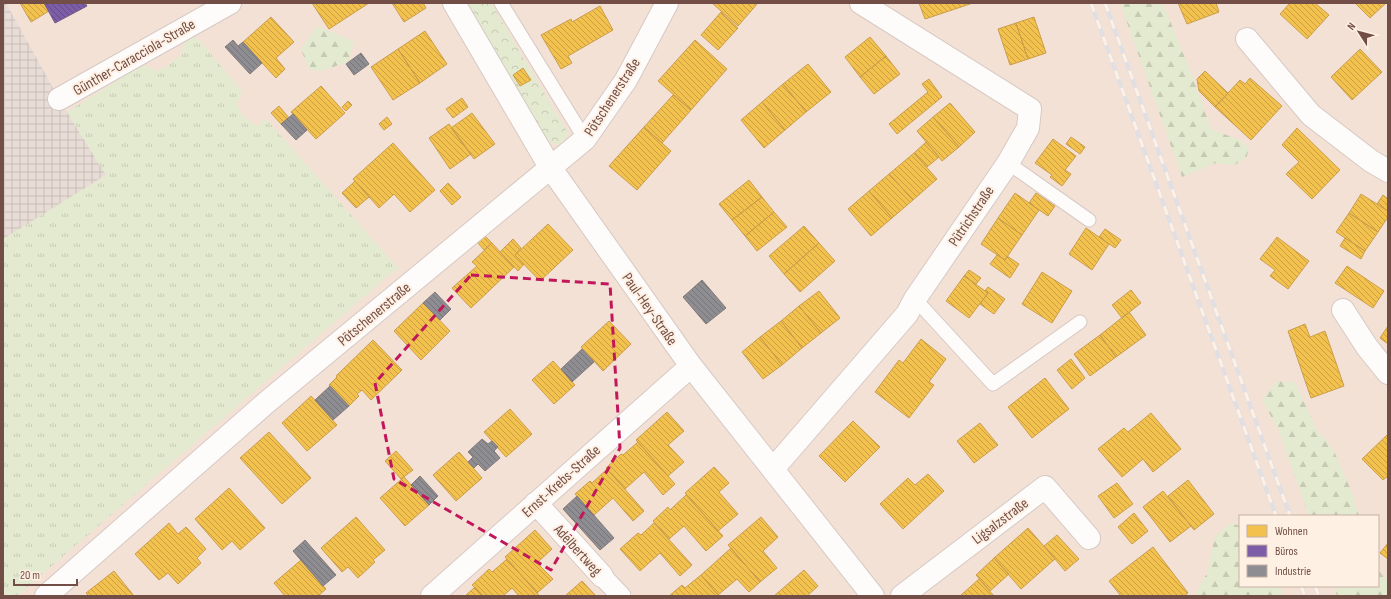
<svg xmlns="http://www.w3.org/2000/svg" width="1391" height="599" viewBox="0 0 1391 599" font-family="'Sofia Sans Condensed',sans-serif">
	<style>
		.residential { fill: #f3e1d6; fill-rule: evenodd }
		.industrial { fill: url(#industrial-grid) }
		.grass { fill: url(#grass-tufts) }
		.forest { fill: url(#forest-firs) }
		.park { fill: url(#park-crowns) }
		.homes { fill: url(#homes-back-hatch); stroke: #cc9e4c }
		.offices { fill: url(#offices-back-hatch); stroke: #78598a }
		.industry { fill: url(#industry-back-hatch); stroke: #857a7b }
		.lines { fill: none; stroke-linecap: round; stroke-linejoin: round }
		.service-casing { stroke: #d6c9c3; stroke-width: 15 }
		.pedestrian-casing { stroke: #d6c9c3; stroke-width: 21 }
		.minor-casing { stroke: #d6c9c3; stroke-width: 24 }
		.service { stroke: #fefcfb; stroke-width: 13 }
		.pedestrian { stroke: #fefcfb; stroke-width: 19 }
		.minor { stroke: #fefcfb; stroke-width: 22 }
		.rail-casing { stroke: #e2dfe3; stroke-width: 4.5 }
		.rail { stroke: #fff0e4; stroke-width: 3; stroke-dasharray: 9; stroke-linecap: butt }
		.marked { fill: none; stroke: #c2185b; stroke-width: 3; stroke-dasharray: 8 5; stroke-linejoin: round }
		.labels { text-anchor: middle; stroke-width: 4; stroke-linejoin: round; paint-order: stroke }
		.street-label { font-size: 15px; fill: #724e46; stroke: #fff0e4 }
	</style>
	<defs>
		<pattern id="industrial-grid" width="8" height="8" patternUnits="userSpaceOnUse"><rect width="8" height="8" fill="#e8dcd6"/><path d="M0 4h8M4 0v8" fill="none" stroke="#cabeb9"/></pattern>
		<pattern id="grass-tufts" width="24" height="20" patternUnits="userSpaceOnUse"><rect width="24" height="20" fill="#e4eacf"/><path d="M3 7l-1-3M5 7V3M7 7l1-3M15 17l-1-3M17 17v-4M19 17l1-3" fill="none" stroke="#c7cab3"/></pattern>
		<pattern id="forest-firs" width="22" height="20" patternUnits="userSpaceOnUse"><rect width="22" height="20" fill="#e4eacf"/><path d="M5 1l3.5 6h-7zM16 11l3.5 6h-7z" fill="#c7cab3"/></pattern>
		<pattern id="park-crowns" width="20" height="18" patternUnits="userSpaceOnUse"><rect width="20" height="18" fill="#e4eacf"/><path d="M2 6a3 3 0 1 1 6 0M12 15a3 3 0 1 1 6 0" fill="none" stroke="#c7cab3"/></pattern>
		<pattern id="homes-back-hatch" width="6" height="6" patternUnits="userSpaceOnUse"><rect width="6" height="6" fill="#f2c14e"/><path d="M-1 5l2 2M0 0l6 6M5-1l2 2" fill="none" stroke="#c89f43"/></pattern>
		<pattern id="offices-back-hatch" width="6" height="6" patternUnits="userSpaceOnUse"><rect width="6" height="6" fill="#7b5ea7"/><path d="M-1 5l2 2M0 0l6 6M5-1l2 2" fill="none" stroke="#654c82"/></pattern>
		<pattern id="industry-back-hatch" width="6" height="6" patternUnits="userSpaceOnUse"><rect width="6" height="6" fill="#8d8d92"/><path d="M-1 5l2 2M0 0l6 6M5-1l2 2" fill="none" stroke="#787579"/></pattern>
	</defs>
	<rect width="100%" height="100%" fill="#f5ece5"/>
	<!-- residential -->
	<path class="residential" d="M 3,3 L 1388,3 L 1388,596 L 3,596 ZM 1240,516 L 1378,516 L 1378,586 L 1240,586 Z"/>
	<!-- industrial -->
	<path class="industrial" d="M 3,3 L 6,3 L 59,99 L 106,175 L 3,240 Z"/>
	<!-- grass -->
	<path class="grass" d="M 191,35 L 200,41 L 242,91 L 237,104 L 243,116 L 257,126 L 266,119 L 400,270 L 395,270 L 17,596 L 3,596 L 3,239 L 106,175 L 67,112 L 142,65 L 157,71 L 167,66 L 182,54 L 184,39 Z"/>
	<!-- forest -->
	<path class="forest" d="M 1120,3 L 1163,3 L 1193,78 L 1211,129 L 1242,141 L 1249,149 L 1246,159 L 1234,165 L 1216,163 L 1182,177 Z
		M 318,26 L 354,42 L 348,62 L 321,71 L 309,70 L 301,49 Z
		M 1277,381 L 1295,382 L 1316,428 L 1334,451 L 1350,488 L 1359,516 L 1309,516 L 1278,429 L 1262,400 Z
		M 1231,523 L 1240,526 L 1240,586 L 1280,586 L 1284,596 L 1194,596 L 1207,573 L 1215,536 Z
		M 1378,570 L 1388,581 L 1388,596 L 1337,596 L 1334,586 L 1378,586 Z"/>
	<!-- park -->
	<path class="park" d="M 468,3 L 491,3 L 568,133 L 563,142 L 556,145 L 545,138 L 532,114 Z"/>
	<!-- homes -->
	<path class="homes" d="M 20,3 L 44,3 L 49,11 L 31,22 Z
		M 312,3 L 369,3 L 329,29 Z
		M 392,3 L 423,3 L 426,8 L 404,22 Z
		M 712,3 L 758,3 L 738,26 Z
		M 919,3 L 973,3 L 925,19 Z
		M 1178,3 L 1216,3 L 1219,12 L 1187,24 Z
		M 1290,3 L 1315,3 L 1329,15 L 1307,39 L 1280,14 Z
		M 1355,3 L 1386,3 L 1370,18 Z
		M 600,6 L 613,30 L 568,56 L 572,63 L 561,69 L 541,35 L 571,19 L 572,22 Z
		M 721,12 L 738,28 L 718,50 L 701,35 Z
		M 271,17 L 294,42 L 276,58 L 285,69 L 276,78 L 243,42 Z
		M 1034,17 L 1046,53 L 1028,59 L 1016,23 Z
		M 1016,23 L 1028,59 L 1010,65 L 998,29 Z
		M 425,31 L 447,64 L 420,83 L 398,49 Z
		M 870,37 L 886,56 L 860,77 L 845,57 Z
		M 695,40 L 727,69 L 691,110 L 658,81 Z
		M 398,49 L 420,83 L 393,100 L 371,67 Z
		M 1360,49 L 1382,72 L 1352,100 L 1331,77 Z
		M 886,56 L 900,74 L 874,94 L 860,77 Z
		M 808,64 L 831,92 L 806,112 L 783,84 Z
		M 523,68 L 531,80 L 520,86 L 513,75 Z
		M 1205,71 L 1228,93 L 1215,107 L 1199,91 L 1197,79 Z
		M 1250,78 L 1282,106 L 1251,140 L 1215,107 L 1240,80 L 1245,84 Z
		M 929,79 L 942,97 L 897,134 L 889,124 L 928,92 L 922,84 Z
		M 783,84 L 806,112 L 785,130 L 762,102 Z
		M 321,86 L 345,113 L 316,139 L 291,112 Z
		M 673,95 L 691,110 L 662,143 L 644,127 Z
		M 462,98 L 468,107 L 453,118 L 446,109 Z
		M 348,101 L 352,105 L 346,111 L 342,107 Z
		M 762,102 L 785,130 L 764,148 L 741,120 Z
		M 950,103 L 975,132 L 959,147 L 933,117 Z
		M 279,106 L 289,118 L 281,124 L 271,113 Z
		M 472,113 L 495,144 L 474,159 L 451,128 Z
		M 387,117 L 392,124 L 384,130 L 379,124 Z
		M 933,117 L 959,147 L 942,161 L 917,131 Z
		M 449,124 L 471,154 L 450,169 L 429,138 Z
		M 644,127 L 671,151 L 637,190 L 609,166 Z
		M 1297,128 L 1340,170 L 1312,199 L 1286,174 L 1299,162 L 1282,145 Z
		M 1071,137 L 1085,147 L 1080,154 L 1066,144 Z
		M 1053,139 L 1076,156 L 1065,170 L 1071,174 L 1062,186 L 1050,177 L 1052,175 L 1035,163 Z
		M 926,142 L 939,157 L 927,167 L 914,153 Z
		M 393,143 L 435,190 L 410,212 L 394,194 L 379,208 L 353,179 Z
		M 914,153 L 937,179 L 913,200 L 889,174 Z
		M 889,174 L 913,200 L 892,218 L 869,191 Z
		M 749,180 L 762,197 L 732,220 L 719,204 Z
		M 355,181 L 369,197 L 356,208 L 342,193 Z
		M 448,183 L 461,197 L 452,205 L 440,191 Z
		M 869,191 L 892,218 L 871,236 L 848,209 Z
		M 1015,193 L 1039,210 L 1022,235 L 998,218 Z
		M 1036,193 L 1055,206 L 1048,216 L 1029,203 Z
		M 1361,194 L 1388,211 L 1388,217 L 1378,232 L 1349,213 Z
		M 1383,195 L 1388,199 L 1388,211 L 1377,204 Z
		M 762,197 L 774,212 L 745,236 L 732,220 Z
		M 774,212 L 787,227 L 757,251 L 745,236 Z
		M 1349,213 L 1378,232 L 1365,251 L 1336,232 Z
		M 998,218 L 1022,235 L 1005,260 L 981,244 Z
		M 548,224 L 573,250 L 540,281 L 515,255 Z
		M 804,226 L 819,243 L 784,274 L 769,256 Z
		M 1086,228 L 1109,244 L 1092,270 L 1069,254 Z
		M 1105,229 L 1121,240 L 1115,248 L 1099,237 Z
		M 485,236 L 492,243 L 484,250 L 478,243 Z
		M 1277,237 L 1309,261 L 1288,289 L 1270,276 L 1275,270 L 1260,259 Z
		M 1345,238 L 1365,251 L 1361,259 L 1340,246 Z
		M 513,239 L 521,248 L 515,255 L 524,264 L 518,271 L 500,252 Z
		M 492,243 L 514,267 L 471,308 L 452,288 L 477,266 L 472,262 Z
		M 819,243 L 835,261 L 800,292 L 784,274 Z
		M 997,255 L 1005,260 L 1007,256 L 1019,264 L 1010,278 L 990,264 Z
		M 1347,266 L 1384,291 L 1373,308 L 1335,283 Z
		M 969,270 L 981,278 L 976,284 L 964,276 Z
		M 1042,272 L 1072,291 L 1052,323 L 1022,304 Z
		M 964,276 L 988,293 L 969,318 L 946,301 Z
		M 988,287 L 1005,299 L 994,314 L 980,304 L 988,293 L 985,291 Z
		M 1131,290 L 1141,303 L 1122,318 L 1112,305 Z
		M 819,291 L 840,318 L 821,333 L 799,306 Z
		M 423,303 L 450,331 L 421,360 L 394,331 Z
		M 799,306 L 821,333 L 802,348 L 781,321 Z
		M 1129,312 L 1146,335 L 1116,357 L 1100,335 Z
		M 609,321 L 631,344 L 603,371 L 581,347 Z
		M 781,321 L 802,348 L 782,365 L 760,337 Z
		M 1305,324 L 1310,337 L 1325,331 L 1344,386 L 1311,398 L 1288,331 Z
		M 1388,326 L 1388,344 L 1380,338 Z
		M 1100,335 L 1116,357 L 1090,376 L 1074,354 Z
		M 760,337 L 782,365 L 763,379 L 742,352 Z
		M 921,339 L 946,359 L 929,382 L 934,385 L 909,418 L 875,392 L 899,360 L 903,363 Z
		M 373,340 L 402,370 L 371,400 L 362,390 L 357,394 L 359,396 L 349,406 L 329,385 L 337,377 L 336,376 Z
		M 1071,359 L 1085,378 L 1072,389 L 1057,370 Z
		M 553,361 L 575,385 L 554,404 L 532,380 Z
		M 1045,378 L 1069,409 L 1032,438 L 1008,407 Z
		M 311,396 L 337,425 L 307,451 L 282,423 Z
		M 510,409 L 532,434 L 506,457 L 484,432 Z
		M 667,412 L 684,431 L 668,445 L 684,462 L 668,476 L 636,440 Z
		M 1151,413 L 1181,449 L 1153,472 L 1143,459 L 1122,477 L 1098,449 L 1124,428 L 1128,432 Z
		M 853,421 L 880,447 L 845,482 L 819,456 Z
		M 980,423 L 998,445 L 974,463 L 957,441 Z
		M 269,432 L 311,478 L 282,504 L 240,458 Z
		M 1388,434 L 1388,476 L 1383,480 L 1362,459 Z
		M 638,442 L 675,484 L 663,495 L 644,472 L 625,489 L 606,468 L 621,454 L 623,455 Z
		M 396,451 L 413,470 L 401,479 L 385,461 Z
		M 459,452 L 482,478 L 456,501 L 433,475 Z
		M 714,467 L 729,483 L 719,492 L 738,514 L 718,531 L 685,493 Z
		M 607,469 L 644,511 L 633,521 L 613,498 L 594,515 L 575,494 L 590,481 L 592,483 Z
		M 928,474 L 944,491 L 903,529 L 880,504 L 908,478 L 915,485 Z
		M 404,477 L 429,505 L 405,526 L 380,498 Z
		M 1188,480 L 1214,514 L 1194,530 L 1168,496 Z
		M 1117,483 L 1133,504 L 1114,518 L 1098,496 Z
		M 229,488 L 265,528 L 240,550 L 232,541 L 222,550 L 195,519 Z
		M 1163,491 L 1191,526 L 1170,542 L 1143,507 Z
		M 686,495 L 723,536 L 706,551 L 684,526 L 669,539 L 653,521 L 668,507 L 670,510 Z
		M 1134,513 L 1148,531 L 1132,544 L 1118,527 Z
		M 356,517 L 385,550 L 373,560 L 375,562 L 358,578 L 348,567 L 342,572 L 321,548 Z
		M 761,517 L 778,537 L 763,551 L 777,568 L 760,582 L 728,545 Z
		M 169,523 L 178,534 L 186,527 L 206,549 L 197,558 L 201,563 L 178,584 L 168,573 L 159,580 L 135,554 Z
		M 654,523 L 692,565 L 680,576 L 660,553 L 640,571 L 620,549 L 638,533 L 641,535 Z
		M 1028,528 L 1055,559 L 1021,589 L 994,558 Z
		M 535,530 L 552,549 L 537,563 L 553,579 L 537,593 L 505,557 Z
		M 1057,535 L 1079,559 L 1065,571 L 1044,546 Z
		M 1388,543 L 1388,559 L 1380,553 Z
		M 1153,547 L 1188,593 L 1184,596 L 1121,596 L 1109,581 Z
		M 731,548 L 760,582 L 749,592 L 737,579 L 718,595 L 701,575 Z
		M 994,558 L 1009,574 L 990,591 L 976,575 Z
		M 507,559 L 537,593 L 540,596 L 519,596 L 512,588 L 503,596 L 483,596 L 472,585 L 489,569 L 492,572 Z
		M 301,560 L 326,589 L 318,596 L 285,596 L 274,583 Z
		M 804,570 L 818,586 L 807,596 L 774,596 Z
		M 114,571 L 134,596 L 89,596 L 86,593 Z
		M 701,575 L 719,596 L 669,596 L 682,585 L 685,588 Z
		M 979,579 L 994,596 L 960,596 Z
		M 582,581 L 596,596 L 565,596 Z
		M 475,587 L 483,596 L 465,596 Z"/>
	<!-- offices -->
	<path class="offices" d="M 44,3 L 85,3 L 87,6 L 55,23 Z"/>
	<!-- industry -->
	<path class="industry" d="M 233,40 L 238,46 L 243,42 L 262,63 L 250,74 L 225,47 Z
		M 361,53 L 369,64 L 354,75 L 346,64 Z
		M 293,114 L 307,130 L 296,140 L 281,124 Z
		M 702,280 L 726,308 L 706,324 L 683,297 Z
		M 435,292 L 451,309 L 440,320 L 423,303 Z
		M 582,349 L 594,362 L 572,382 L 561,369 Z
		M 330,386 L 349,406 L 333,420 L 315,400 Z
		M 482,439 L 488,444 L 492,441 L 498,447 L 494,451 L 500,458 L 485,471 L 478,464 L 474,468 L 468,462 L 473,457 L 468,452 Z
		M 420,476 L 438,496 L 429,505 L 411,485 Z
		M 577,496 L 614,538 L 600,550 L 563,509 Z
		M 305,540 L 336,575 L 323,586 L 293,551 Z"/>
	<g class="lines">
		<!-- service casing -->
		<g class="service-casing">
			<path id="service" d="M 501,3 L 585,139
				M 1008,163 L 1089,220
				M 915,299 L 993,384 L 1080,322"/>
		</g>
		<!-- pedestrian casing -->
		<g class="pedestrian-casing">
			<path id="pedestrian" d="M 602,576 L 621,596"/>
		</g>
		<!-- minor casing -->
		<g class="minor-casing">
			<path id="minor" d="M 454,3 L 550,167 L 691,366 L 873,596
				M 1247,39 L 1311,115 L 1371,161 L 1388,171
				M 59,99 L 230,3
				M 1343,310 L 1367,347 L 1388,373
				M 773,469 L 907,314 L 915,299 L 1008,163 L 1028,128 L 1030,109 L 861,3
				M 536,503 L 602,576
				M 46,596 L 267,402 L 585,139 L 626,80 L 667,3
				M 432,596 L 691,366
				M 902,596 L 1045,487 L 1089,538"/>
		</g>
		<!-- service -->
		<use href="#service" class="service"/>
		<!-- pedestrian -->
		<use href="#pedestrian" class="pedestrian"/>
		<!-- minor -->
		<use href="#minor" class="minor"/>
		<!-- rail casing -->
		<g class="rail-casing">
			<path id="rail" d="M 1091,3 L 1276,516
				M 1105,3 L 1290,516
				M 1301,586 L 1305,596
				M 1315,586 L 1319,596"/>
		</g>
		<!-- rail -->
		<use href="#rail" class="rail"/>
	</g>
	<!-- marked area -->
	<path class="marked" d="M 471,275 L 610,284 L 620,448 L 551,570 L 394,479 L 375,383 Z"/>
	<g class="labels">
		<!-- street labels -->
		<g class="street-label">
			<text transform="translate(134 57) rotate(-30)" y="5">Günther-Caracciola-Straße</text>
			<text transform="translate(612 97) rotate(-57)" y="5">Pötschenerstraße</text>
			<text transform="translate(971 216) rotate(-56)" y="5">Pütrichstraße</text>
			<text transform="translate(650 309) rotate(55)" y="5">Paul-Hey-Straße</text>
			<text transform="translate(374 314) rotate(-40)" y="5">Pötschenerstraße</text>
			<text transform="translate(561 481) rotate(-42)" y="5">Ernst-Krebs-Straße</text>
			<text transform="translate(1000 521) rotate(-37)" y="5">Ligsalzstraße</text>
			<text transform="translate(578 550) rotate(48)" y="5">Adelbertweg</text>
		</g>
	</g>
	<!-- border -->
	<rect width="1391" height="599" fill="none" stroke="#724e46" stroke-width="8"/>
	<!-- legend -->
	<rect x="1239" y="515" width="140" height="72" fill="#fff0e4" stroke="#c7afa5"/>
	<rect x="1247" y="525" width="20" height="12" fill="#f2c14e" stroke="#c7afa5"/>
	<text x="1275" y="535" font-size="12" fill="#724e46">Wohnen</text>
	<rect x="1247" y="545" width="20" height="12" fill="#7b5ea7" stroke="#c7afa5"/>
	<text x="1275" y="555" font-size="12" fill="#724e46">Büros</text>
	<rect x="1247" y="565" width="20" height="12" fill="#8d8d92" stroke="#c7afa5"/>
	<text x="1275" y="575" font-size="12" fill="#724e46">Industrie</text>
	<!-- north arrow -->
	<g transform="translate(1359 32) rotate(306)" stroke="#fff0e4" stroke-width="3" paint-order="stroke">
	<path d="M0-3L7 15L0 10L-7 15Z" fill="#724e46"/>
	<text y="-6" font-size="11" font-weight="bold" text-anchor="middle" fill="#724e46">N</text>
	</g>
	<!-- scale -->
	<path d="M14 579v6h63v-6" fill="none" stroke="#724e46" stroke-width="2"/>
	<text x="20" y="579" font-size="12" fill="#724e46" stroke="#fff0e4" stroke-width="3" paint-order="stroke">20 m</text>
</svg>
